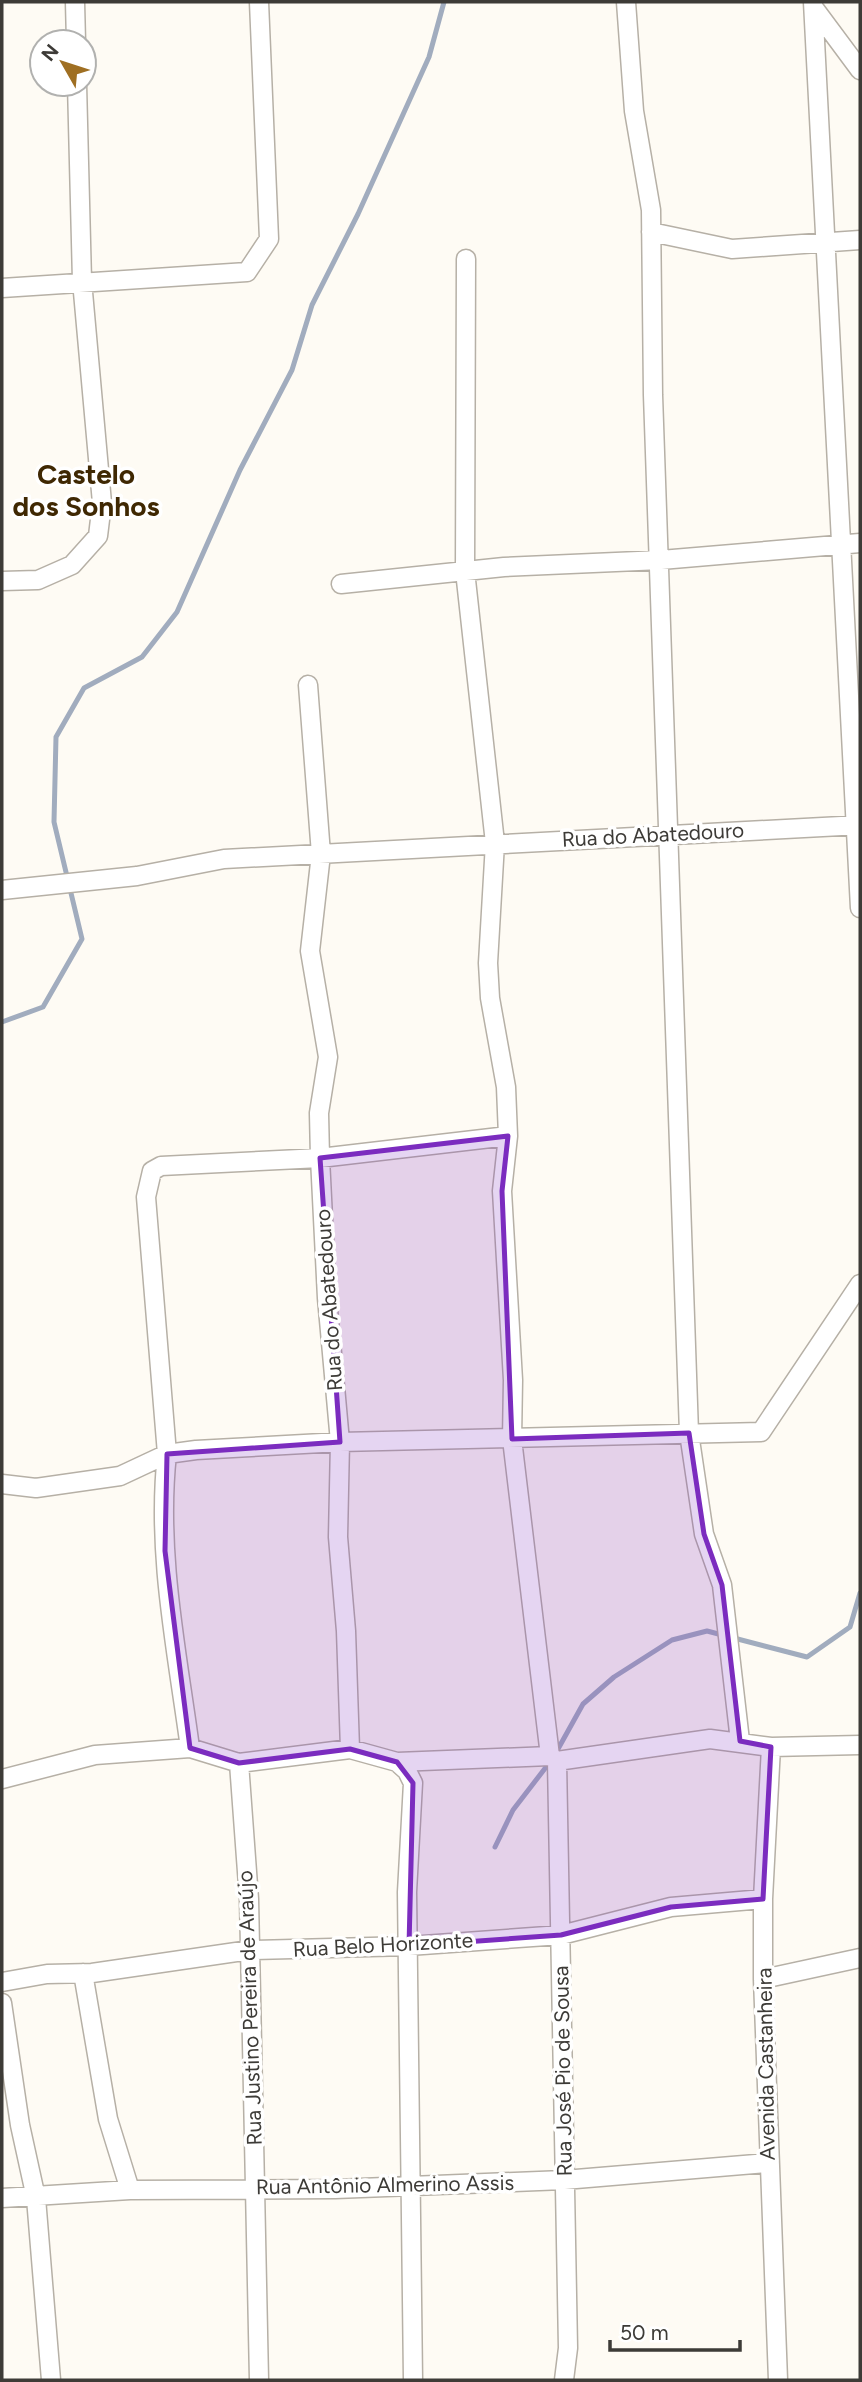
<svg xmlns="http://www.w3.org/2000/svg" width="862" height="2382" viewBox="0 0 862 2382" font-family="Figtree,sans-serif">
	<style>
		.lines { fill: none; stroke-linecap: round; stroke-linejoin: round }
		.stream { stroke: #a1acbe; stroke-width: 5 }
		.minor-casing { stroke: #b6b0a6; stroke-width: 21 }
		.minor { stroke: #fff; stroke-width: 18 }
		.marked { fill: #7b2cbf; fill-opacity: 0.2; stroke: #7b2cbf; stroke-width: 5; stroke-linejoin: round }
		.labels { text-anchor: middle; stroke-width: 7; stroke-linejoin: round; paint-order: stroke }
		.street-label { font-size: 21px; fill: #3d3b37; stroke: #fff }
		.district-label { font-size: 28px; font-weight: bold; fill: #3f2803; stroke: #fff }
	</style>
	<rect width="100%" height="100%" fill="#fefbf4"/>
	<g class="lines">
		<!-- stream -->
		<path class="stream" d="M 2,1022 L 43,1007 L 82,939 L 54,822 L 56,737 L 84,688 L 142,657 L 177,612 L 240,470 L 292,370 L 312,305 L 358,214 L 429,57 L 444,2
			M 495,1847 L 513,1810 L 553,1758 L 583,1704 L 614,1677 L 672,1640 L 707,1631 L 807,1657 L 850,1627 L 860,1593"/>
		<!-- minor casing -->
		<g class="minor-casing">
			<path id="minor" d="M 75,2 L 76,42
				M 626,2 L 634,111 L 651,210 L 653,395 L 689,1433 L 704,1534 L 722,1585 L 740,1741
				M 813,2 L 860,908
				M 814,8 L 860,70
				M 651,232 L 732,249 L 860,240
				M 466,259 L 465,571 L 495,843 L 488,963 L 490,998 L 506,1087 L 508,1136 L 502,1191 L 513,1380 L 512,1439 L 550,1756
				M 2,288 L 247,272 L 269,239 L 259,2
				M 2,581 L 38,580 L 72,565 L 98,536 L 102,503 L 82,281 L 77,84
				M 341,584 L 504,567 L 661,560 L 860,543
				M 308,685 L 321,854 L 310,951 L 328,1057 L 319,1113 L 320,1158 L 327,1298 L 340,1442 L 338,1537 L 346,1631 L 350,1749
				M 2,890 L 137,876 L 224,859 L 860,825
				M 2,1484 L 36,1488 L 120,1476 L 167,1454 L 196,1450 L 340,1442 L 761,1432 L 860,1284
				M 771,1747 L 763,1899 L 763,1979 L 778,2380
				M 190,1748 C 177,1651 156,1552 167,1454 L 146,1197 L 152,1171 L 161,1166 L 320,1158 L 508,1136
				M 557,1761 L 568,2348 L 564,2380
				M 557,1761 L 710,1739 L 771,1747 L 860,1745
				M 397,1762 L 407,1771 L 413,1783 L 407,1892 L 413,2380
				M 239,1763 L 249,1899 L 259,2380
				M 2,1779 L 95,1755 L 190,1748 L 239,1763 L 350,1749 L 397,1762 L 550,1756 L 557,1761
				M 83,1973 L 108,2119 L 130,2190
				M 763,1979 L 860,1958
				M 2,1982 L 47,1974 L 92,1973 L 250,1950 L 409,1946 L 561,1935 L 671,1907 L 763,1899
				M 2,2003 L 20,2125 L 36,2198 L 51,2380
				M 2,2198 L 130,2190 L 335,2189 L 564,2180 L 768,2163"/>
		</g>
		<!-- minor -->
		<use href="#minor" class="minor"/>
	</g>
	<!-- marked area -->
	<path class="marked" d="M 508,1136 L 502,1191 L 512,1439 L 689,1433 L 704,1534 L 722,1585 L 740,1741 L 771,1747 L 763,1899 L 671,1907 L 561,1935 L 409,1946 L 413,1783 L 397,1762 L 350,1749 L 239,1763 L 190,1748 L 165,1551 L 167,1454 L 340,1442 L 320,1158 Z"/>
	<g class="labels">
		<!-- street labels -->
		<g class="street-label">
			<text transform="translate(653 835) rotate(-3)" y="7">Rua do Abatedouro</text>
			<text transform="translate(329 1300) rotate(-94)" y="7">Rua do Abatedouro</text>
			<text transform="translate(383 1945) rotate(-3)" y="7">Rua Belo Horizonte</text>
			<text transform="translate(250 2008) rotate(-92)" y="7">Rua Justino Pereira de Araújo</text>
			<text transform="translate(766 2064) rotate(-91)" y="7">Avenida Castanheira</text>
			<text transform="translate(563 2071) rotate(-91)" y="7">Rua José Pio de Sousa</text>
			<text transform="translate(385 2185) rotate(-1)" y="7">Rua Antônio Almerino Assis</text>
		</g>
		<!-- district labels -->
		<g class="district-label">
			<text x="86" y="484">Castelo<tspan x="86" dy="32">dos Sonhos</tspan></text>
		</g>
	</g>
	<!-- border -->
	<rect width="862" height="2382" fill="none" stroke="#3d3b37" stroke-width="7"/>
	<!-- north arrow -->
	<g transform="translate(63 63) rotate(309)"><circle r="33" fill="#ffffff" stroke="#b1b1af" stroke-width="2"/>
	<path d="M0-5L12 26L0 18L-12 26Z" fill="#9f6f22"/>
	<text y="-10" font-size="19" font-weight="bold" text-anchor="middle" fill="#3d3b37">N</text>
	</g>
	<!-- scale -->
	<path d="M610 2340v10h130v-10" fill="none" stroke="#3d3b37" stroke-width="3.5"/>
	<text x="620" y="2340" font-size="21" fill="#3d3b37" stroke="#ffffff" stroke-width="5" paint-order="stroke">50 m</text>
</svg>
